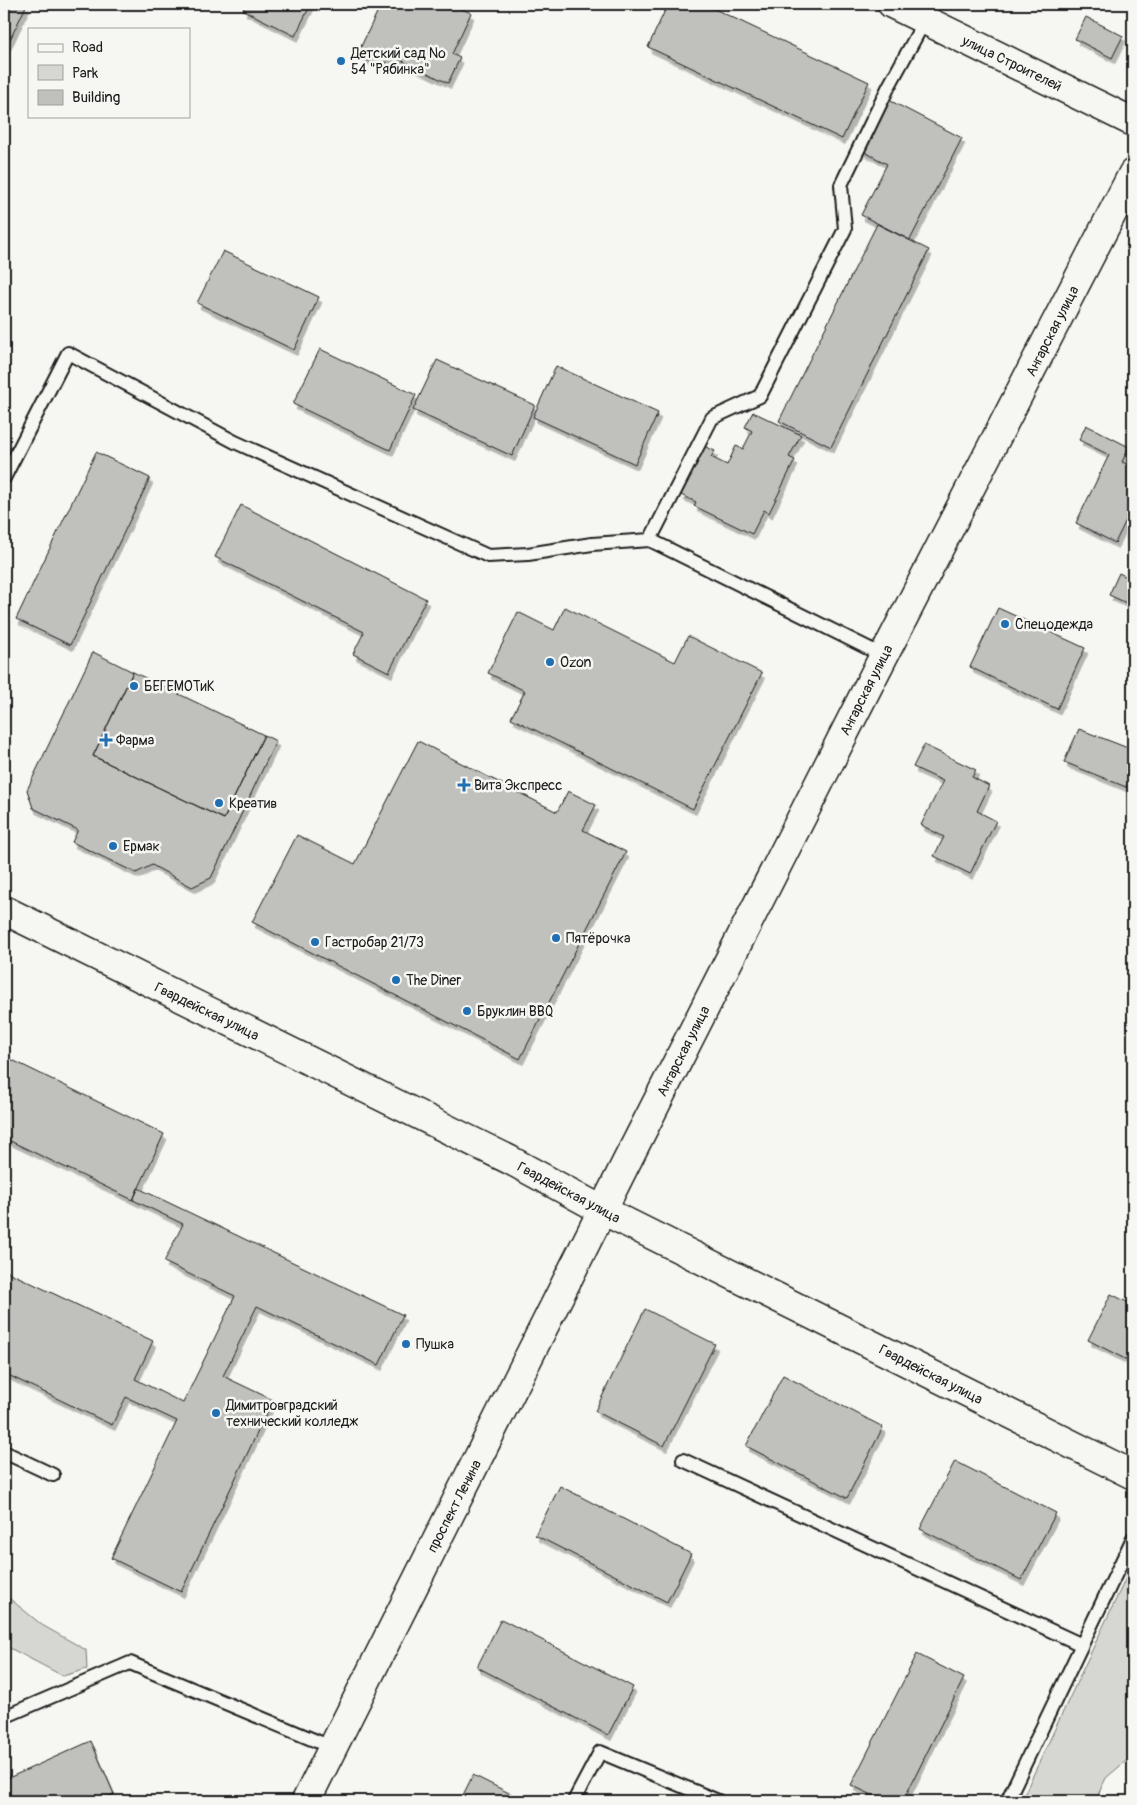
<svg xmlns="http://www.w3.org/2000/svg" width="1137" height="1805" viewBox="0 0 1137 1805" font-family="Pangolin,sans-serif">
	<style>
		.green { fill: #d6d6d2; stroke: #797977 }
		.building { fill: #c0c0bd; stroke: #1c1c1c; filter: url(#shadow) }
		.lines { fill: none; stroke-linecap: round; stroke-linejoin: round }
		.lane-casing { stroke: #1c1c1c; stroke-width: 16 }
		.secondary-casing { stroke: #1c1c1c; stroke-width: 31 }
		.lane { stroke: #f6f6f2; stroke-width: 12 }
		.secondary { stroke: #f6f6f2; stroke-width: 28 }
		.poi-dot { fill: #1f6fb2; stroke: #f6f6f2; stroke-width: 2 }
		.labels { text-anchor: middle; stroke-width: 5; stroke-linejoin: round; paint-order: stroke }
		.poi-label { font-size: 14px; fill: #1c1c1c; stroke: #f6f6f2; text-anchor: start }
		.street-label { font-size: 14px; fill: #1c1c1c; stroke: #f6f6f2 }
	</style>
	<defs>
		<filter id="shadow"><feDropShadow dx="3" dy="5.5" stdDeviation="0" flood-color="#0004"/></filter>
	</defs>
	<rect width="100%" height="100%" fill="#f6f6f2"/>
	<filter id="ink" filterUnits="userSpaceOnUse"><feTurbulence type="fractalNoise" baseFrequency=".02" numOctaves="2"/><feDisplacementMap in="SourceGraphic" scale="10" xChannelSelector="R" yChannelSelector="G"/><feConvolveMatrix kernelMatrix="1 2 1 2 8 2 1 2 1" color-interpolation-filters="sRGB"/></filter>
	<g filter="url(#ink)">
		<!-- green -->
		<path class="green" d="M 1133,1563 L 1133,1755 L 1106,1778 L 1095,1801 L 1021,1801 Z
			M 4,1594 L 42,1625 L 86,1650 L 87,1669 L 63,1676 L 4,1645 Z"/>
		<!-- building -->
		<path class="building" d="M 4,4 L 27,4 L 4,52 Z
			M 246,4 L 311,4 L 295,36 L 243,10 Z
			M 381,4 L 451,4 L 471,13 L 452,54 L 460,58 L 448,83 L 390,55 L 384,68 L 357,55 Z
			M 668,4 L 704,4 L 869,82 L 842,139 L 648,47 Z
			M 1086,17 L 1123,36 L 1112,58 L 1075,39 Z
			M 885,98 L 962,138 L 910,240 L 861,215 L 887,164 L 859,149 Z
			M 877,224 L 929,250 L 831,447 L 779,421 Z
			M 223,251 L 319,297 L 294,350 L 197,303 Z
			M 320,349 L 416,395 L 390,450 L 293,404 Z
			M 437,360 L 535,405 L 512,456 L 413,410 Z
			M 556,366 L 658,413 L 635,464 L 533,417 Z
			M 753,412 L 801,435 L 789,457 L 795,460 L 769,513 L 764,510 L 752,534 L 694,506 L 696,502 L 681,495 L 704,446 L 715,451 L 711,457 L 727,465 L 736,446 L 743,449 L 752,431 L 745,427 Z
			M 1086,425 L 1129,447 L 1122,462 L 1133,467 L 1133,506 L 1115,543 L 1076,523 L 1109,455 L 1079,440 Z
			M 96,452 L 150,478 L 70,645 L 16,619 Z
			M 241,505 L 426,599 L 389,672 L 353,654 L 364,632 L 215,557 Z
			M 1119,573 L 1133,580 L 1133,606 L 1109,595 Z
			M 565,607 L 675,662 L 688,636 L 762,673 L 693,809 L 511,718 L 525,691 L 488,673 L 518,612 L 554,630 Z
			M 998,608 L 1085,648 L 1057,709 L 970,667 Z
			M 93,652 L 133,672 L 93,756 L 224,819 L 264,735 L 276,741 L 211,878 L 192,887 L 152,865 L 136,873 L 72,842 L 78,830 L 33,808 L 27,790 Z
			M 133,672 L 264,735 L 224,819 L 93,756 Z
			M 1079,729 L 1133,750 L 1133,774 L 1126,787 L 1064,762 Z
			M 418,741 L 557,812 L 568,791 L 596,805 L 583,830 L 626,852 L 520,1059 L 252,922 L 297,835 L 355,864 Z
			M 924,745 L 976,770 L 972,777 L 989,786 L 977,811 L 996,821 L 970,874 L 934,856 L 944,837 L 921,825 L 943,781 L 913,767 Z
			M 1133,774 L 1133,791 L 1126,787 Z
			M 4,1056 L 164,1134 L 133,1200 L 4,1138 Z
			M 138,1188 L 403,1315 L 379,1365 L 257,1306 L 223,1376 L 273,1400 L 181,1592 L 111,1558 L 177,1421 L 126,1397 L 112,1425 L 4,1373 L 4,1270 L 153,1341 L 135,1379 L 183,1403 L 235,1296 L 164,1262 L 183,1224 L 133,1200 Z
			M 1111,1294 L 1133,1305 L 1133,1363 L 1088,1340 Z
			M 645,1309 L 715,1344 L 664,1446 L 595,1411 Z
			M 783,1375 L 883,1427 L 847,1498 L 746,1446 Z
			M 955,1461 L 1056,1513 L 1021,1580 L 920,1529 Z
			M 560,1486 L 691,1554 L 667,1602 L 535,1535 Z
			M 501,1619 L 633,1687 L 608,1735 L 477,1667 Z
			M 917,1654 L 964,1678 L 903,1801 L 885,1801 L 851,1785 Z
			M 91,1741 L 114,1794 L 97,1801 L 4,1801 L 4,1780 Z
			M 473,1775 L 521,1799 L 519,1801 L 460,1801 Z"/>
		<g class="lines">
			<!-- lane casing -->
			<g class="lane-casing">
				<path id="lane" d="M 4,478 L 68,353 L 235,442 L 488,556 L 528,554 L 592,544 L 650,540
					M 884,656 L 650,540 L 712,418 L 760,396 L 845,229 L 841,185 L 889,86 L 925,20
					M 4,1452 L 53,1475
					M 683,1460 L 1082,1645
					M 4,1717 L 130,1663 L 333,1748
					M 574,1801 L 600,1752 L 718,1801
					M 1007,1801 L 1133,1538"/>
			</g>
			<!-- secondary casing -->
			<g class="secondary-casing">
				<path id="secondary" d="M 892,4 L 1133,122
					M 4,910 L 510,1160 L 602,1210 L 1133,1475
					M 306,1801 L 626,1163 L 877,669 L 1133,173"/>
			</g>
			<!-- lane -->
			<use href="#lane" class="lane"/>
			<!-- secondary -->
			<use href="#secondary" class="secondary"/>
		</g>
	</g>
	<!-- markers -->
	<g class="poi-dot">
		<circle cx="341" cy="61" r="5"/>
		<circle cx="1005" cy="624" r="5"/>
		<circle cx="550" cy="662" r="5"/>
		<circle cx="134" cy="686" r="5"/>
		<path d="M103.5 732.5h5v5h5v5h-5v5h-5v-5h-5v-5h5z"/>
		<path d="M461.5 777.5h5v5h5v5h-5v5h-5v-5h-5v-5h5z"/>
		<circle cx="219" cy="803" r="5"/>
		<circle cx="113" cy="846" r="5"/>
		<circle cx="556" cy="938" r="5"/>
		<circle cx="315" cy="942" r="5"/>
		<circle cx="396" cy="980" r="5"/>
		<circle cx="467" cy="1011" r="5"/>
		<circle cx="406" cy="1344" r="5"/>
		<circle cx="216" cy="1413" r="5"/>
	</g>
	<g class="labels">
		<!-- poi labels -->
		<g class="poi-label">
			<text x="351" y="58">Детский сад №<tspan x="351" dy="16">54 "Рябинка"</tspan></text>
			<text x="1015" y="629">Спецодежда</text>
			<text x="560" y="667">Ozon</text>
			<text x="144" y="691">БЕГЕМОТиК</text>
			<text x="116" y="745">Фарма</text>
			<text x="474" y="790">Вита Экспресс</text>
			<text x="229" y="808">Креатив</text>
			<text x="123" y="851">Ермак</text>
			<text x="566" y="943">Пятёрочка</text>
			<text x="325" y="947">Гастробар 21/73</text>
			<text x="406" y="985">The Diner</text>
			<text x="477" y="1016">Бруклин BBQ</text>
			<text x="416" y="1349">Пушка</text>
			<text x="226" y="1410">Димитровградский<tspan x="226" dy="16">технический колледж</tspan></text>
		</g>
		<!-- street labels -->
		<g class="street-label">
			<text transform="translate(1012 63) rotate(26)" y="5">улица Строителей</text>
			<text transform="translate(1052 331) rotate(-63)" y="5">Ангарская улица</text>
			<text transform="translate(866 690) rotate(-63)" y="5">Ангарская улица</text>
			<text transform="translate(207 1011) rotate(26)" y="5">Гвардейская улица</text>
			<text transform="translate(683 1051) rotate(-63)" y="5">Ангарская улица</text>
			<text transform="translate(569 1192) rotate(28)" y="5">Гвардейская улица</text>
			<text transform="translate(931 1374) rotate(27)" y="5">Гвардейская улица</text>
			<text transform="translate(454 1506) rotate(-63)" y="5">проспект Ленина</text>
		</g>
	</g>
	<!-- margin -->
	<rect width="1137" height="1805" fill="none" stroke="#f6f6f2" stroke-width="20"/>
	<rect x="10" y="10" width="1117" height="1785" fill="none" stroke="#1c1c1c" stroke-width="2" filter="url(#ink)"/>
	<!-- legend -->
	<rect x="28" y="28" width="162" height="90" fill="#f6f6f2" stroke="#9f9f9c"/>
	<rect x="38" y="44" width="25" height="8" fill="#f6f6f2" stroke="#9f9f9c"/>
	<text x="72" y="52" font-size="15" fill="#1c1c1c">Road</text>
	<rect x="38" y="65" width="25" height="15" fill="#d6d6d2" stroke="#9f9f9c"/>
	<text x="72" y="78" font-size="15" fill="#1c1c1c">Park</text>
	<rect x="38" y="90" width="25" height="15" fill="#c0c0bd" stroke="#9f9f9c"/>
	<text x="72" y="102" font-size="15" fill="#1c1c1c">Building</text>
</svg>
